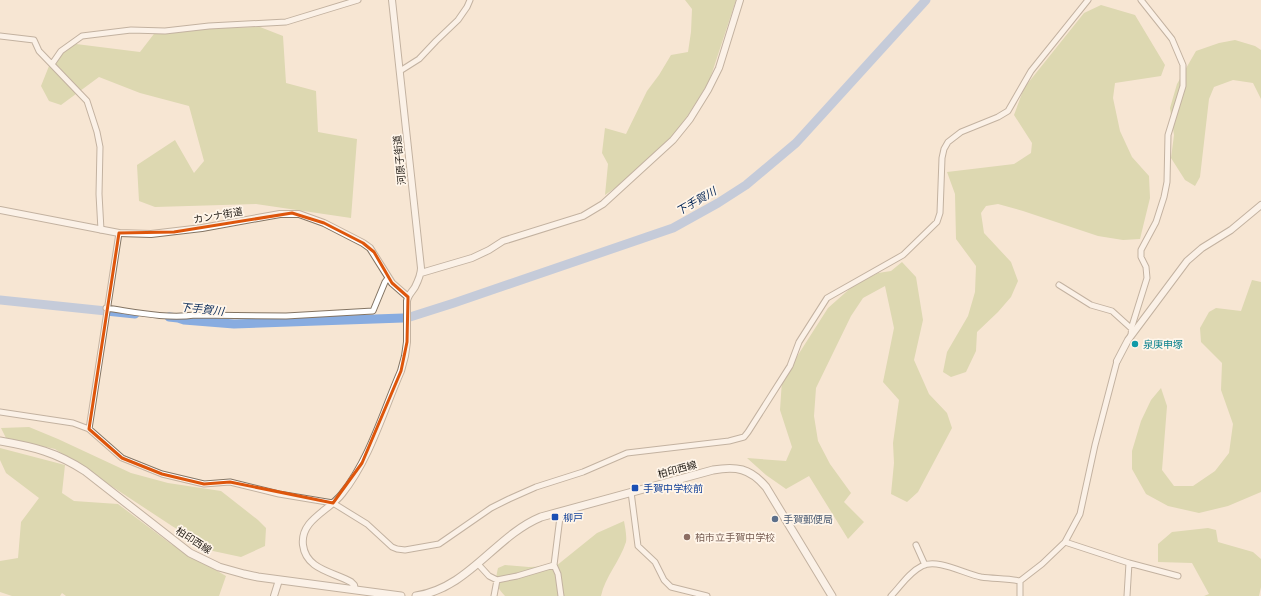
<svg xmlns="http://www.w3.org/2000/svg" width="1261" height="596" viewBox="0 0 1261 596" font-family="Manrope,'Noto Sans JP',sans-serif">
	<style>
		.green { fill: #bcc788 }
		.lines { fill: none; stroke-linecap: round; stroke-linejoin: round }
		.river { stroke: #88ace0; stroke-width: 9 }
		.minor-casing { stroke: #837463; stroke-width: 7 }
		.tertiary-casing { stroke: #837463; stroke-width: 8 }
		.secondary-casing { stroke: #837463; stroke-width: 9 }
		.minor { stroke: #fff; stroke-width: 5 }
		.tertiary { stroke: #fff; stroke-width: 6 }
		.secondary { stroke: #fff; stroke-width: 7 }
		.marked { fill: none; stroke: #de560c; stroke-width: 3; stroke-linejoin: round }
		.culture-dot { fill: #0f9aa8; stroke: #fff5e9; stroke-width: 1.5 }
		.transit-dot { fill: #1a4fb4; stroke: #fff5e9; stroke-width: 1.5 }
		.service-dot { fill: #5c6f8a; stroke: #fff5e9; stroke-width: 1.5 }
		.education-dot { fill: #8d6e63; stroke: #fff5e9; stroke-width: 1.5 }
		.labels { text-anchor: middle; stroke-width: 3.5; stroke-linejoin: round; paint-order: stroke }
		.street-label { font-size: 10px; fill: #221c16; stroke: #fff5e9 }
		.culture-label { font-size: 10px; fill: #0d838f; stroke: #fff5e9; text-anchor: start }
		.transit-label { font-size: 10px; fill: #164399; stroke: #fff5e9; text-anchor: start }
		.service-label { font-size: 10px; fill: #4e5e75; stroke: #fff5e9; text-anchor: start }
		.education-label { font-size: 10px; fill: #785e54; stroke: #fff5e9; text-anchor: start }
		.water-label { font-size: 11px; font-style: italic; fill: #082958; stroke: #fff5e9 }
	</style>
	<rect width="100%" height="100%" fill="#f7e6d3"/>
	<!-- green -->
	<path class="green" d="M 685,0 L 736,0 L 709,82 L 679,129 L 637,170 L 615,188 L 605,195 L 608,164 L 602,153 L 605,128 L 626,134 L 647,91 L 659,75 L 671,55 L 688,52 L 691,32 L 692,9 Z
		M 1101,5 L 1135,15 L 1165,65 L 1161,76 L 1115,83 L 1113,98 L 1120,131 L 1132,157 L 1149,176 L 1150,198 L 1140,239 L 1123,240 L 1098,236 L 1023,211 L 998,204 L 986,206 L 981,213 L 984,233 L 1011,262 L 1018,281 L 1011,297 L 998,312 L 977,332 L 976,351 L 966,372 L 951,377 L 943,372 L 947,352 L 968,316 L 975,292 L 976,266 L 956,239 L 955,194 L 947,172 L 1014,164 L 1031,153 L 1032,143 L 1014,115 L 1024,88 L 1084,13 Z
		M 260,27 L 283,36 L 286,83 L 316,91 L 318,132 L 357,139 L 351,218 L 256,204 L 155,207 L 139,201 L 137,165 L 175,140 L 194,173 L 204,161 L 189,106 L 140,93 L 99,77 L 61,105 L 49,101 L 41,86 L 51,61 L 76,44 L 140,52 L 157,30 Z
		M 1235,40 L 1255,46 L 1261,50 L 1261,99 L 1253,83 L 1233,80 L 1214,87 L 1209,99 L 1200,177 L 1195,186 L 1185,180 L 1171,158 L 1174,135 L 1170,108 L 1177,84 L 1196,51 L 1219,43 Z
		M 902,262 L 916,277 L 923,320 L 914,360 L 929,394 L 947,413 L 952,428 L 918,492 L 907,502 L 891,494 L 894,463 L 893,443 L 899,400 L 883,382 L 894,328 L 885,286 L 863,298 L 851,316 L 816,388 L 814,416 L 818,441 L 830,464 L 851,493 L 844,502 L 864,522 L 848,539 L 809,476 L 786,489 L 766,475 L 747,458 L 786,461 L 792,447 L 780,410 L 782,380 L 828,308 L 854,285 L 878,273 L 891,271 Z
		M 1252,280 L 1261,282 L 1261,492 L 1228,506 L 1199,513 L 1168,506 L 1146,494 L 1132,469 L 1132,451 L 1141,421 L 1151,400 L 1161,388 L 1167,406 L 1162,470 L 1174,486 L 1193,486 L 1215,471 L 1229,453 L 1233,424 L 1221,390 L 1222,363 L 1201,342 L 1200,328 L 1209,312 L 1216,308 L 1241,311 Z
		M 29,427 L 58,439 L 131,473 L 168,483 L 221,491 L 258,520 L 266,528 L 265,546 L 241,557 L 213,551 L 172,526 L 55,449 L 6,438 L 1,428 Z
		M 0,448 L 65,465 L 62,493 L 74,501 L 118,504 L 171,544 L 226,576 L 219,596 L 66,596 L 62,593 L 60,596 L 12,596 L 0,592 L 0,561 L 18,558 L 21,522 L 39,498 L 6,473 L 0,460 Z
		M 624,521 C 625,527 627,536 626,542 C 620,561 605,577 601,596 L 505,596 C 495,586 495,581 498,568 L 505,565 L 529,567 L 556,566 L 597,533 Z
		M 1208,528 L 1216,530 L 1218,542 L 1253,552 L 1261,559 L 1261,587 L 1259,596 L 1204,596 L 1209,594 L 1192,563 L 1158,562 L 1158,544 L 1172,532 Z"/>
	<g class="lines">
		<!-- river -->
		<path class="river" d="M 0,300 L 135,314
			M 169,317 L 178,318 L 184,320 L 234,324 L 403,318
			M 410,317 L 454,303 L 673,228 L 718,203 L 746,185 L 796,143 L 926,0"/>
		<!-- minor casing -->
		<g class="minor-casing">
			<path id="minor" d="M 0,36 L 34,40 L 39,51 L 87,101 L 97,132 L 100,147 L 99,194 L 101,230
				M 52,64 L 61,51 L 82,36 L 131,30 L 165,31 L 209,26 L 286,22 L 358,0
				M 400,71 L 419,59 L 436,41 L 458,20 L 467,7 L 470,0
				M 1059,285 L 1091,305 L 1112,311 L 1133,330
				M 106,308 C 135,312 166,319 195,315 L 286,316 L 373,311 L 385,282 L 388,278
				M 1131,335 L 1132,326 L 1147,278 L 1146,267 L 1141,257 L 1141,250 L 1156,222 L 1164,197 L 1167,182 L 1168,135 L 1183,86 L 1183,65 L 1172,39 L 1141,0
				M 0,412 L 73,423 L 89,429 L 122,458 L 162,474 L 204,484 L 230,482 L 279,494 L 333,503 L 367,524 L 392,547 L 397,549 L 405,550 L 439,544 L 491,508 L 509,499 L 536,487 L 583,472 L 627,453 L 729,441 L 744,437 L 748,432 L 790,366 L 799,342 L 827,298 L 903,255 L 937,222 L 940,213 L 942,158 L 944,149 L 948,142 L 961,132 L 998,117 L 1008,111 L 1031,71 L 1088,0
				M 89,429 L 119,233
				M 631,492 L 638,546 L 655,562 L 664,580 L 671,587 L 707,596
				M 559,512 L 560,517 L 554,565 L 558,574 L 561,596
				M 1065,542 L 1129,563 L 1127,596
				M 916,545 L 925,565
				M 1129,563 L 1178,576
				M 478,564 L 489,576 L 497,580 L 494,596
				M 497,580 L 517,576 L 554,565
				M 891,596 C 901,586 908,573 922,566 C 937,558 965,574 981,577 C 994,579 1007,578 1020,581
				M 1020,596 L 1020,581 L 1042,564 L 1065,542 L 1080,514 L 1095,445 L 1117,361"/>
		</g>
		<!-- tertiary casing -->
		<g class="tertiary-casing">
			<path id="tertiary" d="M 0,210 L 119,233 L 151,234 L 202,228 L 280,214 L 299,214 L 324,223 L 363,243 L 370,248 L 392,283 L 408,297
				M 421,273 L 472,258 L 489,250 L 503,241 L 583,216 L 603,204 L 673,140 L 690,119 L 708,90 L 719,68 L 740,0
				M 1117,361 L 1128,340 L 1187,261 L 1202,248 L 1231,230 L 1261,205
				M 355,590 L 354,585 L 351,582 C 334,572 306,570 303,545 C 300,520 329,511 342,494 C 370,459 383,412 401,371 L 405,356 L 407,342 L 407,301 C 408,295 412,292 415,287 C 418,281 421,274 421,268 L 392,0
				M 274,596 L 279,580"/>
		</g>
		<!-- secondary casing -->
		<g class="secondary-casing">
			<path id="secondary" d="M 0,441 C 34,447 56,452 85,471 L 190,553 L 219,567 L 244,574 L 258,577 L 401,596
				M 416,596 C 469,588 495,536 541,517 L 713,470 C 736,466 750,468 766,487 L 832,596"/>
		</g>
		<!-- minor -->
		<use href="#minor" class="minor"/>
		<!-- tertiary -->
		<use href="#tertiary" class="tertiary"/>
		<!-- secondary -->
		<use href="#secondary" class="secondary"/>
	</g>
	<!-- marked area -->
	<path d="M0 0H1261V596H0ZM 292,213 L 324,223 L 363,243 L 374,252 L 392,283 L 408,297 L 407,342 L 401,371 L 362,463 L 333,503 L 230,482 L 204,484 L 162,474 L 122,458 L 89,429 L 119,233 L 174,232 Z" fill="#f7e6d3" fill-opacity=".55" fill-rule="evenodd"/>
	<path class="marked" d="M 292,213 L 324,223 L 363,243 L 374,252 L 392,283 L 408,297 L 407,342 L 401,371 L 362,463 L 333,503 L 230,482 L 204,484 L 162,474 L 122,458 L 89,429 L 119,233 L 174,232 Z"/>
	<!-- markers -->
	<circle class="culture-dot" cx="1135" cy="344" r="4"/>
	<g class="transit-dot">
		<rect x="631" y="484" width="8" height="8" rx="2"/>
		<rect x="551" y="513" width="8" height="8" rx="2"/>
	</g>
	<circle class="service-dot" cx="775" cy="519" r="4"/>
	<circle class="education-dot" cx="687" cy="537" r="4"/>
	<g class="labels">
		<!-- street labels -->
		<g class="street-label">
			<text transform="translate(399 160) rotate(-96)" y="4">河原子街道</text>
			<text transform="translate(218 215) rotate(-10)" y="4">カンナ街道</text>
			<text transform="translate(677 469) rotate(-15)" y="4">柏印西線</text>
			<text transform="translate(194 540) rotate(33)" y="4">柏印西線</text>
		</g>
		<!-- culture labels -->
		<g class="culture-label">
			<text x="1143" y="348">泉庚申塚</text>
		</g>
		<!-- transit labels -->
		<g class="transit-label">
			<text x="643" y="492">手賀中学校前</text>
			<text x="563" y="521">柳戸</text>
		</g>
		<!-- service labels -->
		<g class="service-label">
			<text x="783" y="523">手賀郵便局</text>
		</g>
		<!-- education labels -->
		<g class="education-label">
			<text x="695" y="541">柏市立手賀中学校</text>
		</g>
		<!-- water labels -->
		<g class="water-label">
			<text transform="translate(696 201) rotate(-30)" y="4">下手賀川</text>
			<text transform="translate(202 309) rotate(6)" y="4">下手賀川</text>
		</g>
	</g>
</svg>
